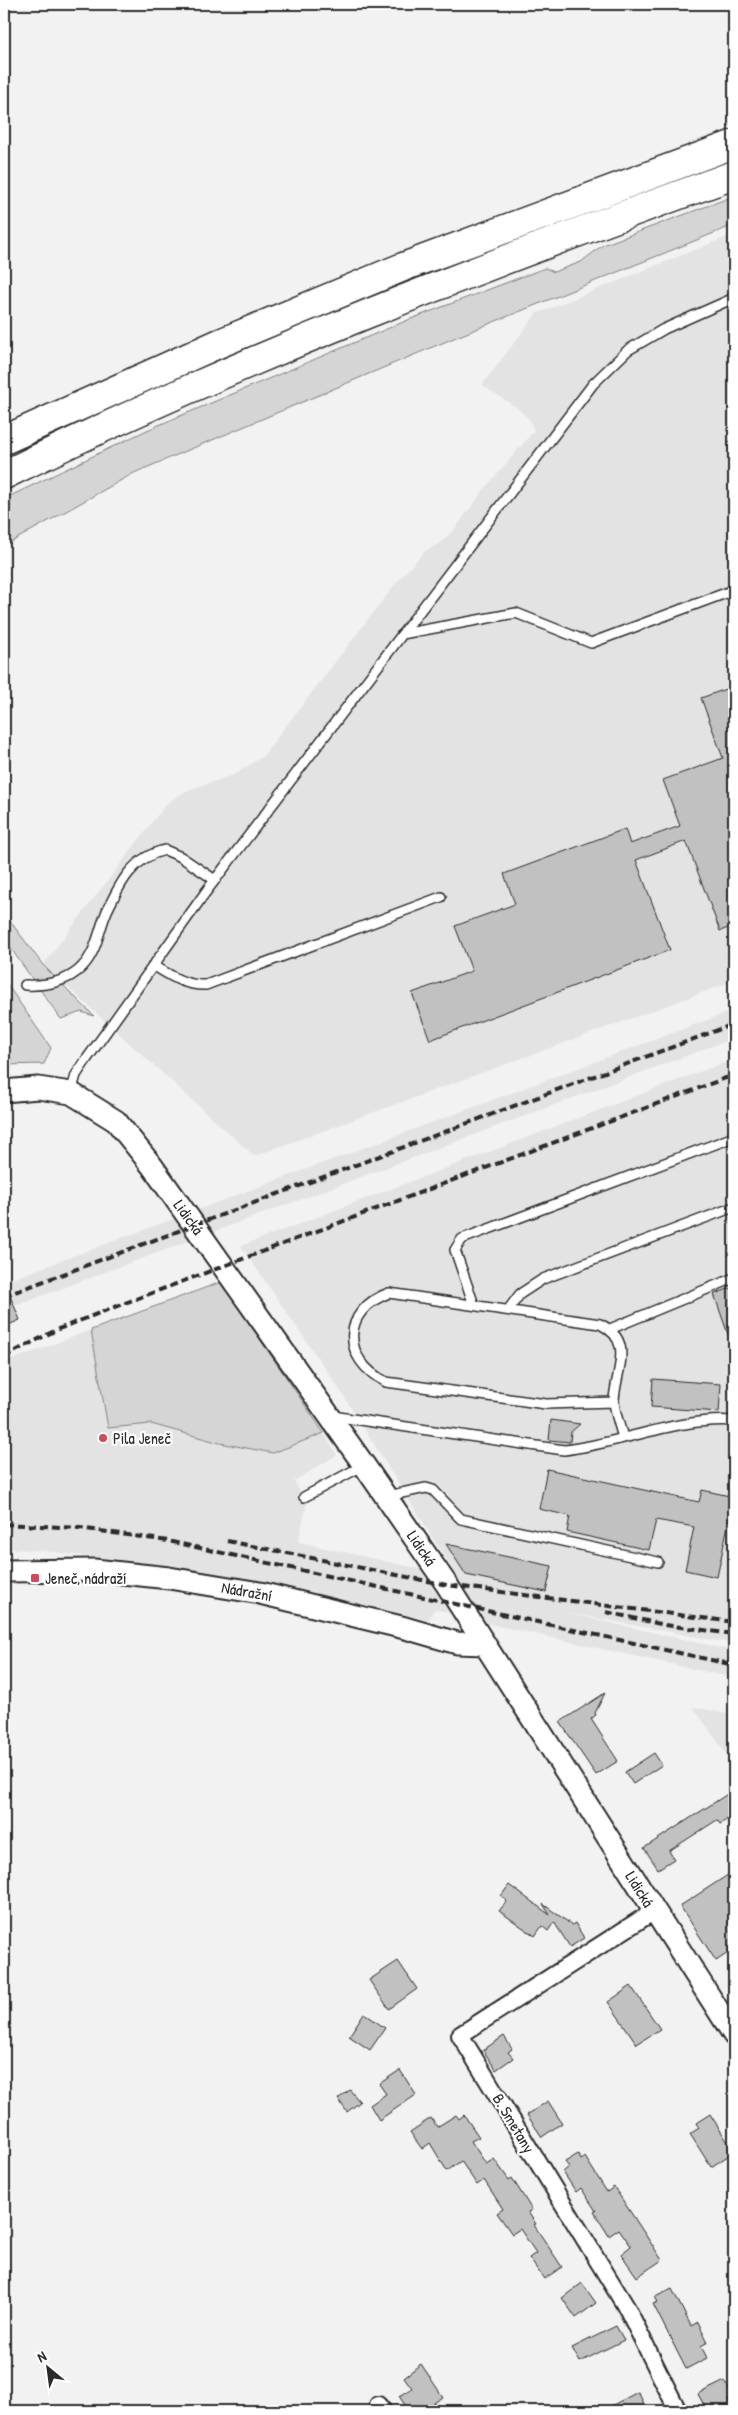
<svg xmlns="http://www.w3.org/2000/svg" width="738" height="2415" viewBox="0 0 738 2415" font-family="'Patrick Hand',sans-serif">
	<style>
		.built { fill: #e3e3e3 }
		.green { fill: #d5d5d5; stroke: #808080 }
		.building { fill: #c1c1c1; stroke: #2b2b2b }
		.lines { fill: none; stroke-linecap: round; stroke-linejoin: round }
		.service-casing { stroke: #2b2b2b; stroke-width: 12 }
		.minor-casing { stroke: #2b2b2b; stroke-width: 20 }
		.tertiary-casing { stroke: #2b2b2b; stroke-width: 25 }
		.motorway-casing { stroke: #2b2b2b; stroke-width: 31 }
		.service { stroke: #fff; stroke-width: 9 }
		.minor { stroke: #fff; stroke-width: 16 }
		.tertiary { stroke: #fff; stroke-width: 21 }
		.motorway { stroke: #fff; stroke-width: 28 }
		.rail { stroke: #2b2b2b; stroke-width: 4; stroke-dasharray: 8 4; stroke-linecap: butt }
		.poi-dot { fill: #d1495b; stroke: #fff; stroke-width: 2 }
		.labels { text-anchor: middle; stroke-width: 4.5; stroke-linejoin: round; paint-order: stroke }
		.street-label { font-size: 16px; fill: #2b2b2b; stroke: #fff }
		.poi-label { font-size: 16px; fill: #2b2b2b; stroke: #fff; text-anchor: start }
	</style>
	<rect width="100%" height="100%" fill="#f2f2f2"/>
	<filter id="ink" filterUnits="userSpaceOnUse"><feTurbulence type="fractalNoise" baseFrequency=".02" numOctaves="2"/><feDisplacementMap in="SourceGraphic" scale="10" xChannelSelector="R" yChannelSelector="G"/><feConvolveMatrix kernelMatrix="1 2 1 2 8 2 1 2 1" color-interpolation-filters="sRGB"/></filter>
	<g filter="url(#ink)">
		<!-- built -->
		<path class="built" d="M 734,234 L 734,981 L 254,1156 L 43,965 L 167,803 L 188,790 L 234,775 L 263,756 L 396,583 L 424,552 L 440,543 L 454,530 L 486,487 L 534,431 L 530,420 L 516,407 L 482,385 L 536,314 Z
			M 734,1010 L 734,1038 L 4,1310 L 4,1282 Z
			M 734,1059 L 734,1644 L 563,1612 L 734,1651 L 734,1678 L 494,1625 L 435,1609 L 428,1620 L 213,1574 L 55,1552 L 4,1548 L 4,1363 L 91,1330 L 108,1428 L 151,1424 L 220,1443 L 273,1453 L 324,1433 L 337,1455 L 294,1481 L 307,1504 L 298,1542 L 457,1577 L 342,1393 L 241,1246 Z
			M 693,1707 L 734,1715 L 734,1765 Z"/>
		<!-- green -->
		<path class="green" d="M 734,196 L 734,225 L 454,338 L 134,473 L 4,546 L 4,499 L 147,430 L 408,320 L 545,268 L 554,272 L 581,262 L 603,245 Z
			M 4,913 L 43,965 L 94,1016 L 81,1012 L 61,1019 L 4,939 Z
			M 4,980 L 51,1048 L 44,1064 L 4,1065 Z
			M 221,1282 L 324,1433 L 273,1453 L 220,1443 L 151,1424 L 108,1428 L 91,1330 Z"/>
		<!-- building -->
		<path class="building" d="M 734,686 L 734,926 L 720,931 L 686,841 L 636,860 L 670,950 L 430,1040 L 412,993 L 472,971 L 455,926 L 515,904 L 504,874 L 625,829 L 630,844 L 680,826 L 663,780 L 723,758 L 701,698 Z
			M 4,1281 L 20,1320 L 4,1327 Z
			M 734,1287 L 734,1346 L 732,1346 L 714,1294 Z
			M 653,1379 L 721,1384 L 719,1412 L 651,1407 Z
			M 551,1420 L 580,1424 L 571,1432 L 570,1442 L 549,1440 Z
			M 547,1469 L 699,1502 L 702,1490 L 734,1497 L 717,1577 L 685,1570 L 694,1527 L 656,1520 L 649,1550 L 567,1532 L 570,1516 L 539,1509 Z
			M 446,1544 L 552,1566 L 546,1592 L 466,1575 Z
			M 605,1693 L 595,1713 L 596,1715 L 591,1719 L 618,1761 L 596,1775 L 560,1722 Z
			M 654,1753 L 662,1765 L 633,1784 L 625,1772 Z
			M 729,1793 L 734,1802 L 734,1815 L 720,1824 L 717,1820 L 669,1851 L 674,1859 L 658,1869 L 644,1848 Z
			M 734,1871 L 734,1913 L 728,1918 L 734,1927 L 734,1949 L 716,1961 L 680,1906 Z
			M 509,1885 L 550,1915 L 543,1904 L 572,1925 L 575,1923 L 584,1938 L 570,1947 L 554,1922 L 548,1931 L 542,1926 L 535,1936 L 499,1911 L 507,1901 L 501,1896 Z
			M 398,1961 L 417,1989 L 389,2009 L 369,1980 Z
			M 631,1986 L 660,2029 L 637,2044 L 608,2002 Z
			M 364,2013 L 385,2028 L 370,2050 L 349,2036 Z
			M 504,2036 L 512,2049 L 508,2052 L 513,2058 L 496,2070 L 483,2050 Z
			M 400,2070 L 416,2095 L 379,2120 L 370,2105 L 386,2094 L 379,2084 Z
			M 350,2090 L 360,2102 L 347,2112 L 338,2099 Z
			M 548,2101 L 562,2123 L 542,2137 L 527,2115 Z
			M 710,2114 L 734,2152 L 711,2167 L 690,2134 L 699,2128 L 696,2123 Z
			M 456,2115 L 459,2119 L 464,2115 L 479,2137 L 471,2141 L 486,2164 L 494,2159 L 509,2180 L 512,2178 L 532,2210 L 528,2212 L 536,2224 L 534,2225 L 562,2267 L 544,2279 L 529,2258 L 536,2253 L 520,2229 L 512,2234 L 497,2213 L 503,2209 L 484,2180 L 477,2185 L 461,2161 L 447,2171 L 430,2143 L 422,2149 L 410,2132 L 431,2118 L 437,2127 Z
			M 578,2154 L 581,2160 L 585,2157 L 607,2192 L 614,2187 L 662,2260 L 637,2277 L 621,2254 L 631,2246 L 619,2229 L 609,2236 L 594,2212 L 596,2211 L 581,2188 L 576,2192 L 563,2172 L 569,2167 L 565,2162 Z
			M 582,2283 L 596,2303 L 576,2318 L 562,2298 Z
			M 672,2289 L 691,2326 L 698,2322 L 708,2342 L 701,2346 L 707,2358 L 686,2369 L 653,2304 L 658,2302 L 655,2297 Z
			M 616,2326 L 624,2340 L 580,2362 L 572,2348 Z
			M 421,2364 L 443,2397 L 422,2411 L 409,2411 L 399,2396 L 412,2388 L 404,2377 Z
			M 725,2381 L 733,2397 L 728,2399 L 732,2407 L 724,2411 L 707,2411 L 698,2394 Z
			M 638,2392 L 648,2411 L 601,2411 Z"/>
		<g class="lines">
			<!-- service casing -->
			<g class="service-casing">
				<path id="service" d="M 402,634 L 516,613 L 591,643 L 734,590
					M 153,965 C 171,976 185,986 206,985 L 441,897
					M 25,985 C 45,986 68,982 82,967 C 97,952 99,929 107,911 C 120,883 133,857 165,850 L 181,857 L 215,880
					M 71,1093 L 76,1075 L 84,1063 L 205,893 L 593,384 L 628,350 L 664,329 L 734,298
					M 474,1305 L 455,1250 L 462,1239 L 734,1137
					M 508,1310 L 520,1294 L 543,1279 L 734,1207
					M 610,1329 L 734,1278
					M 614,1402 L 546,1404 L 386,1382 C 341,1360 341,1310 389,1293 L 600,1324 C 635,1341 616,1369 614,1400 C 614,1411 620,1426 623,1438
					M 332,1416 L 564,1450 C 620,1444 677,1417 734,1421
					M 387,1496 L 426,1488 L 433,1490 L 461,1519 L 658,1562
					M 304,1497 L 364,1465"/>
			</g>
			<!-- minor casing -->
			<g class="minor-casing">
				<path id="minor" d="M 654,1911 L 460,2035 L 628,2310 L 678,2411
					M 378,2405 L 383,2411"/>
			</g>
			<!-- tertiary casing -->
			<g class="tertiary-casing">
				<path id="tertiary" d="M 4,1091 L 38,1088 L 71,1093 L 116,1121 L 152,1166 L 364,1465 L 447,1585 L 734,2035
					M 4,1571 L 94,1570 L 169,1578 L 260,1593 L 405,1628 L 457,1643 L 485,1644"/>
			</g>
			<!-- motorway casing -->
			<g class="motorway-casing">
				<path id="motorway" d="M 4,440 L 220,343 L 403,267 L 734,144
					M 4,475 C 240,359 487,264 734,175"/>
			</g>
			<!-- service -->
			<use href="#service" class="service"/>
			<!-- minor -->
			<use href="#minor" class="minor"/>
			<!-- tertiary -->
			<use href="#tertiary" class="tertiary"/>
			<!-- motorway -->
			<use href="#motorway" class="motorway"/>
			<!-- rail -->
			<path class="rail" d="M 4,1296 L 734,1024
				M 4,1357 L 56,1330 L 125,1303 L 734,1075
				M 4,1524 L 80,1528 L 168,1541 L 734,1665
				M 227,1541 L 447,1585 L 734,1622
				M 606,1612 L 665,1625 L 734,1634"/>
		</g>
	</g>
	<!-- markers -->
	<g class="poi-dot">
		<circle cx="103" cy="1438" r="5"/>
		<rect x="30" y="1573" width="10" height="10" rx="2.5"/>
	</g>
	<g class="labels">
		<!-- street labels -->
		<g class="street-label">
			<text transform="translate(189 1217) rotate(54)" y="6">Lidická</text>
			<text transform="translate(422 1548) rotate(56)" y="6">Lidická</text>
			<text transform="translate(247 1591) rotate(10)" y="6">Nádražní</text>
			<text transform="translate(640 1889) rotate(58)" y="6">Lidická</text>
			<text transform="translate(514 2123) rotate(59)" y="6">B. Smetany</text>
		</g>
		<!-- poi labels -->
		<g class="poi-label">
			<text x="113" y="1444">Pila Jeneč</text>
			<text x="45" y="1584">Jeneč, nádraží</text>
		</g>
	</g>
	<!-- margin -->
	<rect width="738" height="2415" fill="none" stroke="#fff" stroke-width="20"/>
	<rect x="10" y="10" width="718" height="2395" fill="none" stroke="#2b2b2b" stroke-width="2" filter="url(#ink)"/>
	<!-- north arrow -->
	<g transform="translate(48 2368) rotate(331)" stroke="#ffffff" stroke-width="4" paint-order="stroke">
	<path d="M0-4L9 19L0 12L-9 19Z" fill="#2b2b2b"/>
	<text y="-8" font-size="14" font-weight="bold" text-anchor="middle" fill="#2b2b2b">N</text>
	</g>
</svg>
